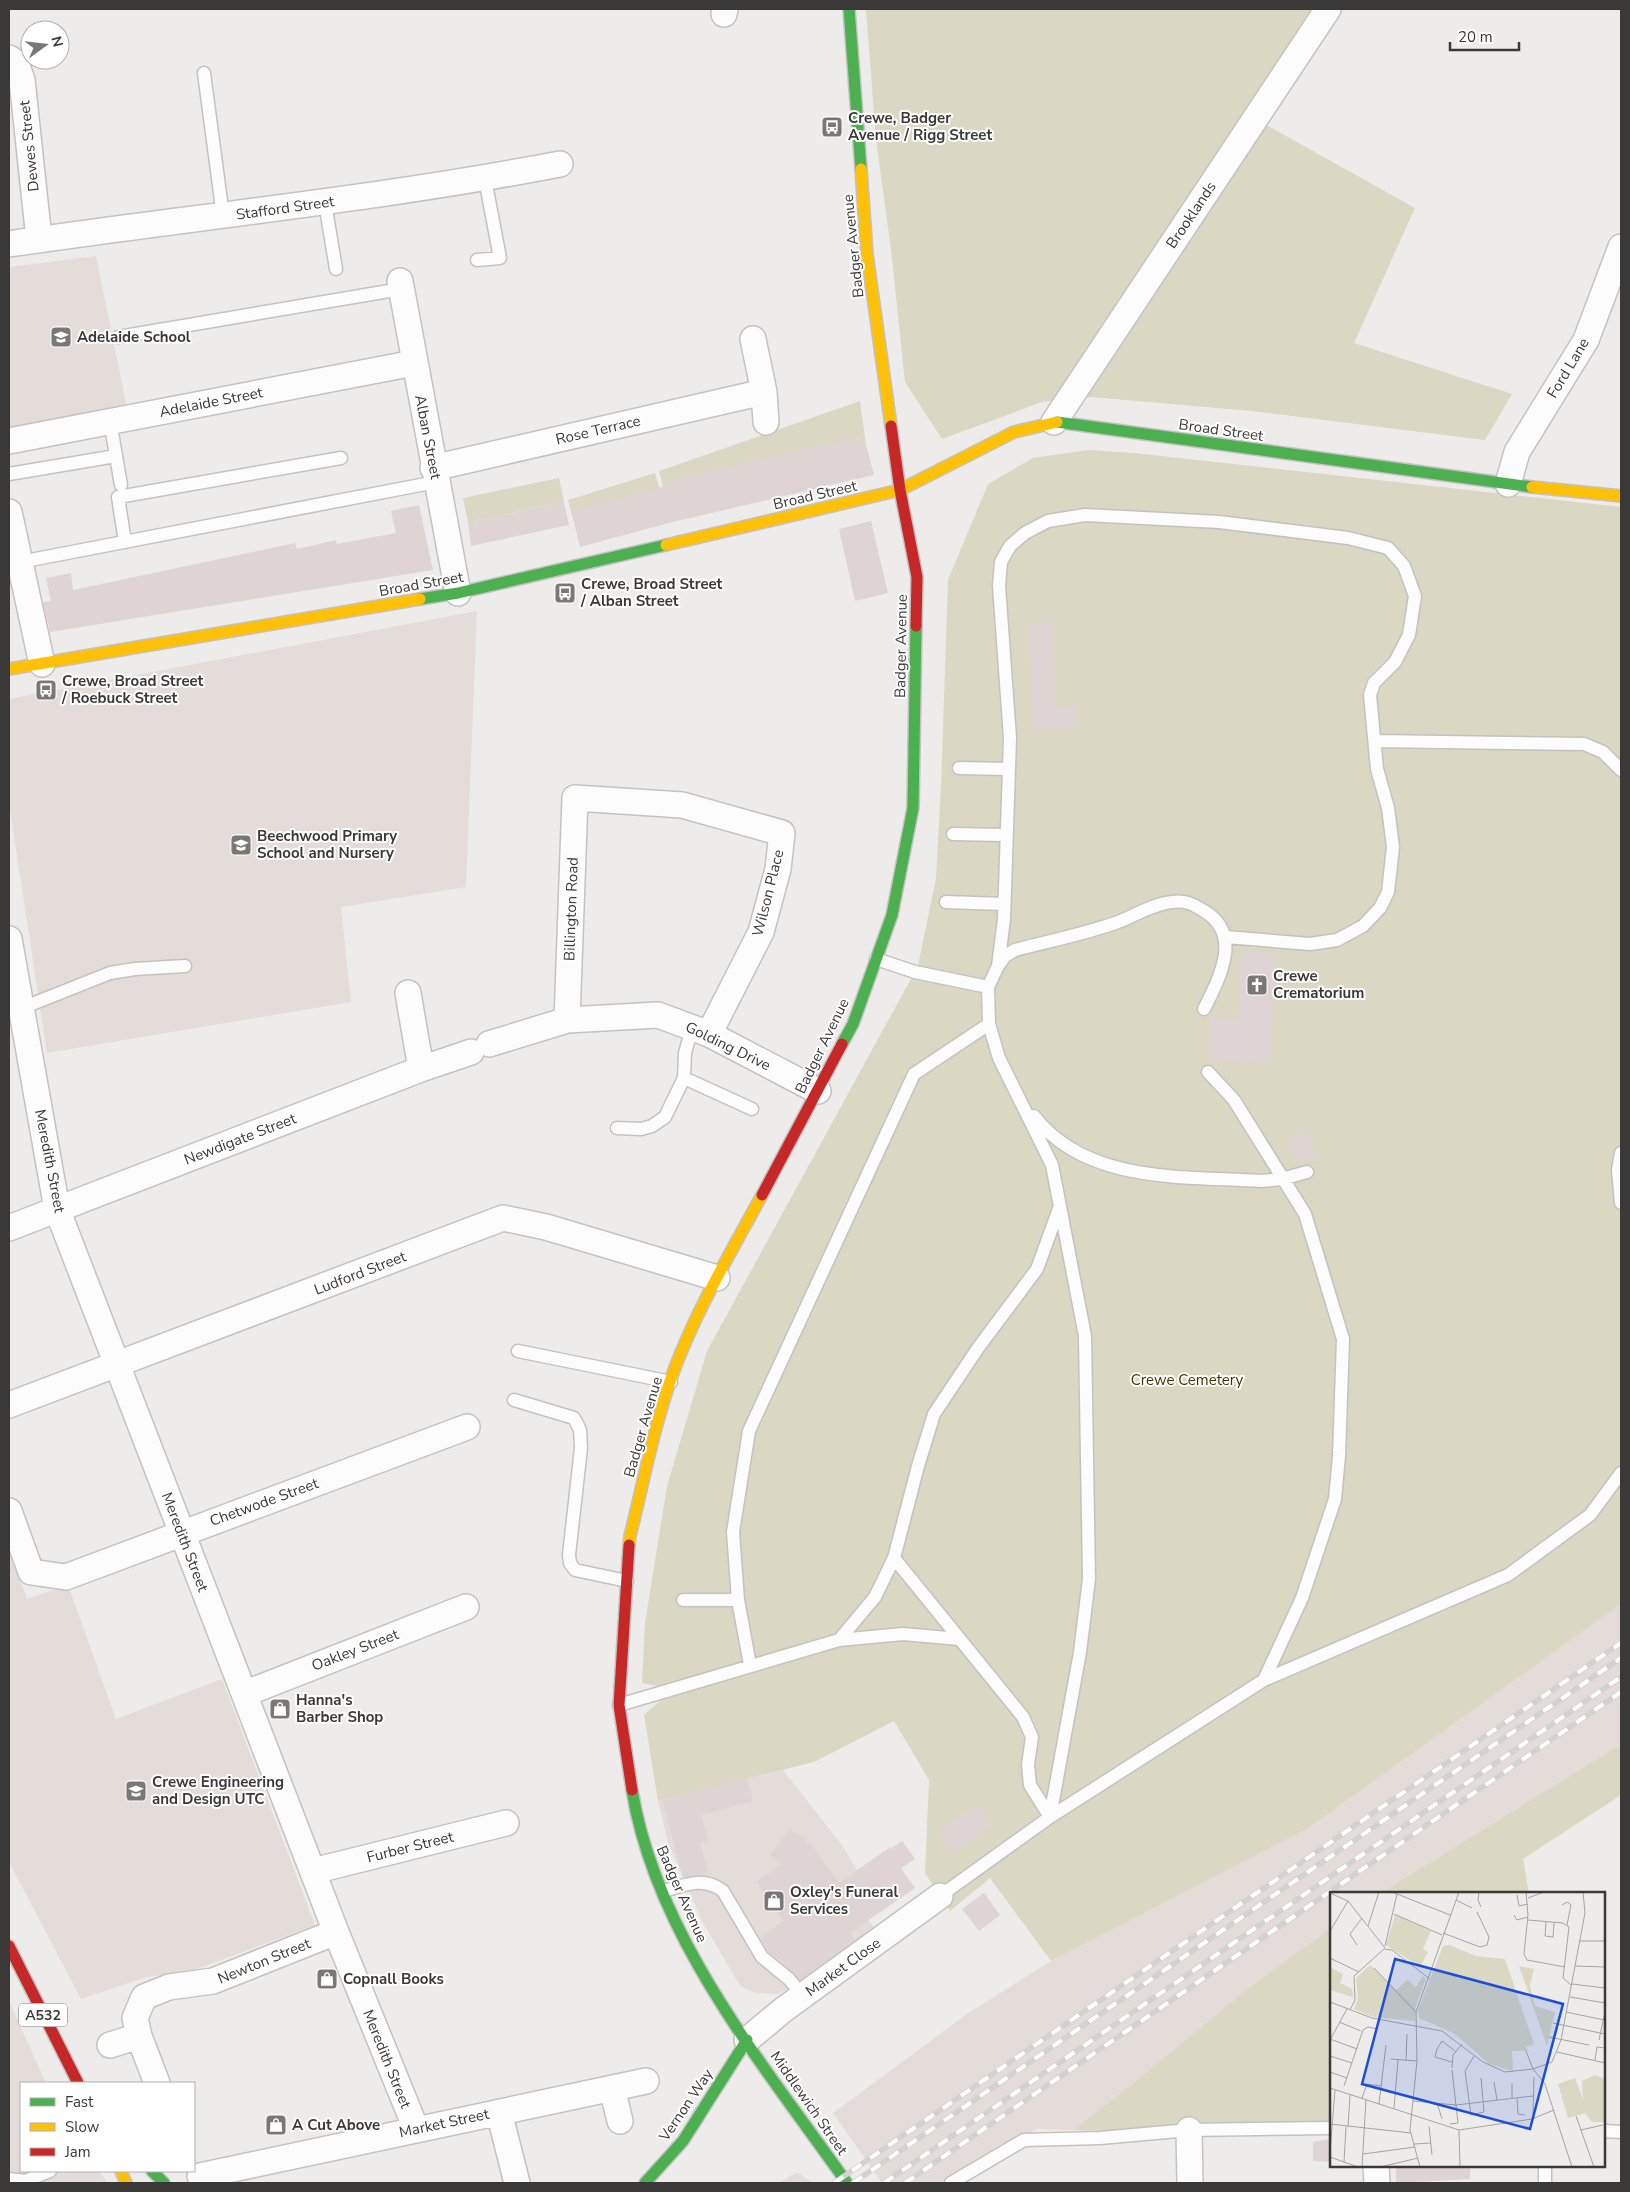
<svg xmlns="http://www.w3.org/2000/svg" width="1630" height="2192" viewBox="0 0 1630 2192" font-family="'Nunito Sans',sans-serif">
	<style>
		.built { fill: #e3dcd9 }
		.green { fill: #dad7c2 }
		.building { fill: #ded4d4 }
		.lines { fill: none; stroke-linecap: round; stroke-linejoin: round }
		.lane-casing { stroke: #c4c2c1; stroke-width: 15 }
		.street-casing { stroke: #c4c2c1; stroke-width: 28 }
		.fast-casing { stroke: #c4c2c1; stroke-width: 14 }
		.slow-casing { stroke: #c4c2c1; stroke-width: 14 }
		.jam-casing { stroke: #c4c2c1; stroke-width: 14 }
		.lane { stroke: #fcfcfc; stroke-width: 12 }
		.street { stroke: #fcfcfc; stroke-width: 25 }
		.fast { stroke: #4caf50; stroke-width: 11 }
		.slow { stroke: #ffc107; stroke-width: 11 }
		.jam { stroke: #c62828; stroke-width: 11 }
		.rail-casing { stroke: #d3d2d2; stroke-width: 5.5 }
		.rail { stroke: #fff; stroke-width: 4; stroke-dasharray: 11; stroke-linecap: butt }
		.labels { text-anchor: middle; stroke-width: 4; stroke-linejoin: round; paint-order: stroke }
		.shield { fill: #fff; stroke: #757474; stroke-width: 1 }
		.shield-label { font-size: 14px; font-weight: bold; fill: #3a3938 }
		.poi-label { font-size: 15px; font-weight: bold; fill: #3a3938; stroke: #fff; text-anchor: start }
		.street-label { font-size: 15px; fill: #3a3938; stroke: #fff }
		.park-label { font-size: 15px; fill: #3e3600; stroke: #fff }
		.inset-road { fill: none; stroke: #a6a4a3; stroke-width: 1 }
		.view { fill: #1d4ed8; fill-opacity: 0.15; stroke: #1d4ed8; stroke-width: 2.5 }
		.inset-edge { fill: none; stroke: #3a3938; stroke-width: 2.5 }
	</style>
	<rect width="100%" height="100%" fill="#eeecea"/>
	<!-- built -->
	<path class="built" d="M 96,256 L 127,408 L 9,430 L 9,267 Z
		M 477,611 L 466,887 L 341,907 L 351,1002 L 47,1053 L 9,803 L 9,699 Z
		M 9,1550 L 27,1599 L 68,1585 L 116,1719 L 222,1679 L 315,1925 L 189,1972 L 146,1977 L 81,1999 L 9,1862 Z
		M 1621,1604 L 1621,1744 L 1381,1893 L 1331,1893 L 1331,1928 L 1247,1989 L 1131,2085 L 1073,2130 L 1037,2129 L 943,2183 L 882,2183 L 833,2113 L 967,2014 L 1051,1961 L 1307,1829 Z
		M 783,1770 L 842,1845 L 857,1870 L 842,1881 L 874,1928 L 794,1985 L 778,1994 L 757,1993 L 746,1989 L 739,1984 L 702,1921 L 668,1842 L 658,1801 Z
		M 9,2001 L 46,2083 L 21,2083 L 21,2171 L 99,2171 L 108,2183 L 9,2183 Z
		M 797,2172 L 813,2183 L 779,2183 Z"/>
	<!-- green -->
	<path class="green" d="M 866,9 L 1312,9 L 1254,118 L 1415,208 L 1354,343 L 1512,394 L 1485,440 L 1251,411 L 1092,397 L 1042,402 L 942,439 L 905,382 L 891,249 L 876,140 Z
		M 860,401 L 866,445 L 861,446 L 859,437 L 665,494 L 659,471 Z
		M 1088,450 L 1134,453 L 1621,507 L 1621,1604 L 1307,1829 L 1051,1961 L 990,1878 L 950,1911 L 925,1873 L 929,1780 L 894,1721 L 814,1762 L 658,1801 L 644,1715 L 662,1699 L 658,1686 L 642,1683 L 645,1623 L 667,1486 L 707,1351 L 918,966 L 936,878 L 941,786 L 948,580 L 988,484 L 1033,458 Z
		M 655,473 L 662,498 L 574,521 L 568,500 Z
		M 559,478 L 564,502 L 468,522 L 463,498 Z
		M 1621,1744 L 1621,1795 L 1523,1859 L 1529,1893 L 1381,1893 Z
		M 1331,1928 L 1331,2121 L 1189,2125 L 1109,2131 L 1073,2130 L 1131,2085 L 1247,1989 Z"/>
	<!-- building -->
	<path class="building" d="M 859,437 L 861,446 L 866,445 L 874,475 L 669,523 L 580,547 L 571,511 L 670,485 L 669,480 Z
		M 564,502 L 569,525 L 471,546 L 468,522 Z
		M 419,505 L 433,570 L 50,632 L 43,602 L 51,601 L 46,578 L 71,573 L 73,590 L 295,543 L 297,549 L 336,540 L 337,544 L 396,533 L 391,511 Z
		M 871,521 L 888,593 L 855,601 L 839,529 Z
		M 1053,622 L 1056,707 L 1076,706 L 1077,727 L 1033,729 L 1029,623 Z
		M 1241,951 L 1276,953 L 1270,1064 L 1208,1060 L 1210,1017 L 1238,1019 Z
		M 1304,1129 L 1317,1155 L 1299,1164 L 1287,1138 Z
		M 747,1778 L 753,1801 L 701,1815 L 708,1841 L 700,1843 L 708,1873 L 683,1877 L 662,1800 Z
		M 977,1804 L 992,1825 L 964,1846 L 963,1844 L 953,1852 L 938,1833 Z
		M 790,1829 L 810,1843 L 839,1883 L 890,1847 L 891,1849 L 902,1841 L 915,1859 L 901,1868 L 915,1888 L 850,1933 L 855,1940 L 800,1980 L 780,1960 L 768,1952 L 760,1938 L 784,1920 L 757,1882 L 782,1864 L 770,1855 Z
		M 984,1893 L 1000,1915 L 979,1931 L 962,1909 Z
		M 1331,2139 L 1331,2162 L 1313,2161 L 1313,2142 Z
		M 1396,2166 L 1470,2166 L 1470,2179 L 1396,2183 Z"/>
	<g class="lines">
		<!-- lane casing -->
		<g class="lane-casing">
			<path id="lane" d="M 204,73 L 223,216
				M 325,203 L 336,269
				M 477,260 L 500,258 L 485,179
				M 118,337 L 401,289
				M 110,421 L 121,485
				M 9,474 L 116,456
				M 125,542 L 118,497 L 341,458
				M 20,562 L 436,482
				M 1375,741 L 1584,744 L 1603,752 L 1621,770
				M 959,768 L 1009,769
				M 953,834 L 1006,835
				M 946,902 L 1004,904
				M 876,959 L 915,972 L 988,987
				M 998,966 L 1004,919 L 1010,738 L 999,586 L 1001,562 L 1010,546 L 1025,533 L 1048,521 L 1085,515 L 1219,522 L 1348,538 L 1388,548 L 1404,566 L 1415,596 L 1409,635 L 1395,662 L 1374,683 L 1370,695 L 1377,769 L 1388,808 L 1393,847 L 1388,892 L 1380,908 L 1363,926 L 1337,940 L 1310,944 L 1226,937
				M 22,1008 L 110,973 L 135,969 L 185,966
				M 684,1078 L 752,1109
				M 1034,1116 C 1086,1184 1184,1176 1261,1181 L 1282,1179 L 1307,1172
				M 617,1128 L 641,1129 L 652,1126 L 665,1117 L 684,1078 L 685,1053 L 692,1028
				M 1621,1153 L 1618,1170 L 1621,1203
				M 518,1351 L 671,1382
				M 514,1400 L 574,1418 L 580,1430 L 581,1448 L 569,1555 L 570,1563 L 575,1570 L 627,1581
				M 683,1600 L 738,1600
				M 839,1640 L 875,1597 L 894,1558
				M 750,1665 L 738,1600 L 733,1532 L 749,1431 L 914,1074 L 989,1024
				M 1264,1680 L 1508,1575 L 1590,1515 L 1621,1473
				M 619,1705 L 839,1640 L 903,1634 L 959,1639
				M 1050,1817 L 1080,1652 L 1089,1579 L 1085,1336 L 1052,1165 L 999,1058 L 989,1024 L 988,987 L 998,966 L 1005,956 L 1015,950 C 1049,941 1085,934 1118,922 C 1136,915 1153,904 1172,902 C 1185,900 1193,904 1204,911 C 1243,934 1220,977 1204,1009
				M 1050,1817 L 1030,1785 L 1028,1765 L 1032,1737 L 1023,1717 L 894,1558 L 918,1466 L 934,1414 L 978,1348 L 1037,1269 L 1060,1206
				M 663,1891 C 686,1885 703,1876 723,1891 L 762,1957 L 789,1979 L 803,1996
				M 940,1896 L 1050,1817 L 1264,1680 L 1302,1598 L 1335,1499 L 1339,1456 L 1343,1339 L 1305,1214 L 1234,1100 L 1208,1072
				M 1604,2131 L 1621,2132
				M 1545,2166 L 1545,2183
				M 9,2179 L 25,2181 L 50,2171
				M 951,2183 L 1024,2140 L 1100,2138 L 1189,2130 L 1331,2128"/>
		</g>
		<!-- street casing -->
		<g class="street-casing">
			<path id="street" d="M 724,14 L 725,9
				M 9,58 L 16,63 L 22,80 L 39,239
				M 9,244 C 193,217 378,199 560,164
				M 400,281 L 458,593
				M 753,339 L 764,392 L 766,422
				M 1054,422 L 1328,9
				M 9,441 L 414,363
				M 433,468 L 764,392
				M 1508,484 L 1517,452 L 1586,340 L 1621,247
				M 9,512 L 42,664
				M 9,939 L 57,1209 L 336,1932 L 416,2129
				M 408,993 L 421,1069
				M 567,1020 L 575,798 L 682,805 L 782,833 L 778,869 L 761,932 L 709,1034
				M 489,1044 L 567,1020 L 658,1015 L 709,1034 L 818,1091
				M 9,1228 L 421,1069 L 471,1052
				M 9,1405 L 503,1218 L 546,1227 L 717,1278
				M 9,1511 L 31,1572 L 66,1577 L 467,1427
				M 244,1694 L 466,1607
				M 313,1871 L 506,1823
				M 747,2040 L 783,2010 L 940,1896
				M 110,2045 L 139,2036
				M 157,2083 L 139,2036 L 135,2018 L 144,1997 L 169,1987 L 213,1981 L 336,1932
				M 612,2088 L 620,2121
				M 499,2112 L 517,2183
				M 1189,2130 L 1190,2183
				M 1376,2166 L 1377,2183
				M 200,2176 L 646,2081"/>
		</g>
		<!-- fast casing -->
		<g class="fast-casing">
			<path id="fast" d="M 849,9 L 861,169
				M 1057,422 L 1532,487
				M 420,599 L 458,593 L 666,545
				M 842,1044 L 853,1024 L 892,915 L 913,808 L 916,626
				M 632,1790 C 656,1937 763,2064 847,2183
				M 152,2171 L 164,2183
				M 645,2183 L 683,2141 L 747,2040"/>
		</g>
		<!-- slow casing -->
		<g class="slow-casing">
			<path id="slow" d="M 861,169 L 867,254 L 891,426
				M 1532,487 L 1621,496
				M 666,545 L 900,490 L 1014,432 L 1057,422
				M 9,669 L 420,599
				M 629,1545 L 630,1536 C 641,1493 649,1449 662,1407 C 683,1332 725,1263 762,1195
				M 121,2171 L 126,2183"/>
		</g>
		<!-- jam casing -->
		<g class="jam-casing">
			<path id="jam" d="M 891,426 L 900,490 L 917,577 L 916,626
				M 762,1195 L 842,1044
				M 629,1545 L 619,1705 L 632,1790
				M 9,1946 L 78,2083"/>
		</g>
		<!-- lane -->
		<use href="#lane" class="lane"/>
		<!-- street -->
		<use href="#street" class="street"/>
		<!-- fast -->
		<use href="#fast" class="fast"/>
		<!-- slow -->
		<use href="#slow" class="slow"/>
		<!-- jam -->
		<use href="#jam" class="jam"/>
		<!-- rail casing -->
		<g class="rail-casing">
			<path id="rail" d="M 834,2183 L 1621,1643
				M 853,2183 L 1621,1658
				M 884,2183 L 1621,1677
				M 905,2183 L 1621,1692"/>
		</g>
		<!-- rail -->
		<use href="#rail" class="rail"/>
	</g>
	<!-- icons -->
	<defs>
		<g id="bus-square" transform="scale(1.125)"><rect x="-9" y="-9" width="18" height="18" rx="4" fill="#797876" stroke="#fff"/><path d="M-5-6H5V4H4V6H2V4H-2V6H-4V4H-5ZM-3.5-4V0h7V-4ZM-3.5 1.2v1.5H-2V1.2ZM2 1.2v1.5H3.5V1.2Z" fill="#fff"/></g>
		<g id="school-square" transform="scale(1.125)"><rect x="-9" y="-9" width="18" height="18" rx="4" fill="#797876" stroke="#fff"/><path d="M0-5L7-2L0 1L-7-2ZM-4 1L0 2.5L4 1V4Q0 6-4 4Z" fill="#fff"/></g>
		<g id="church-square" transform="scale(1.125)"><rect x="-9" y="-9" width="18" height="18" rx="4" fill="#797876" stroke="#fff"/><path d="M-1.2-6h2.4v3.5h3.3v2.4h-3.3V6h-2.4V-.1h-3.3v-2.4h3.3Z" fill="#fff"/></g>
		<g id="shop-square" transform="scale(1.125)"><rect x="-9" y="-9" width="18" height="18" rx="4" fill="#797876" stroke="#fff"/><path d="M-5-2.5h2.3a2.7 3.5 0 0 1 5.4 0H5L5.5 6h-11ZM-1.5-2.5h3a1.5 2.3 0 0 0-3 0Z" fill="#fff"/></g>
	</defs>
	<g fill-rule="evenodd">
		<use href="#bus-square" x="832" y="127"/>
		<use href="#school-square" x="61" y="337"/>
		<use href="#bus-square" x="565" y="593"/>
		<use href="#bus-square" x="46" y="690"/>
		<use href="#school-square" x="241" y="845"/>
		<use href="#church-square" x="1257" y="985"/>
		<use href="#shop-square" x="280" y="1709"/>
		<use href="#school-square" x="136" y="1791"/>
		<use href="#shop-square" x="774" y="1901"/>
		<use href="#shop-square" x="327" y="1979"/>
		<use href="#shop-square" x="276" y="2125"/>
	</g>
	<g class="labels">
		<!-- shield labels -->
		<rect class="shield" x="19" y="2003.5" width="48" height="23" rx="4"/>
		<g class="shield-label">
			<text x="43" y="2020">A532</text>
		</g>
		<!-- poi labels -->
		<g class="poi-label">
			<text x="848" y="123">Crewe, Badger<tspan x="848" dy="17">Avenue / Rigg Street</tspan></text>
			<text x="77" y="342">Adelaide School</text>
			<text x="581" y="589">Crewe, Broad Street<tspan x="581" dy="17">/ Alban Street</tspan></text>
			<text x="62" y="686">Crewe, Broad Street<tspan x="62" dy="17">/ Roebuck Street</tspan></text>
			<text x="257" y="841">Beechwood Primary<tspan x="257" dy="17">School and Nursery</tspan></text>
			<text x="1273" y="981">Crewe<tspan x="1273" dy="17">Crematorium</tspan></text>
			<text x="296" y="1705">Hanna's<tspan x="296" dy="17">Barber Shop</tspan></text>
			<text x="152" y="1787">Crewe Engineering<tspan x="152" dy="17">and Design UTC</tspan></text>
			<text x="790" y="1897">Oxley's Funeral<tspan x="790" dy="17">Services</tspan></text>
			<text x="343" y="1984">Copnall Books</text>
			<text x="292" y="2130">A Cut Above</text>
		</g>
		<!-- street labels -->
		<g class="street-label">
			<text transform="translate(29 146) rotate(-96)" y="5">Dewes Street</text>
			<text transform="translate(285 208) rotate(-8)" y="5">Stafford Street</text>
			<text transform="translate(1191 215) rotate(-56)" y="5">Brooklands</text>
			<text transform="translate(853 246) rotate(-96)" y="5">Badger Avenue</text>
			<text transform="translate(1568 368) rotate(-59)" y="5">Ford Lane</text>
			<text transform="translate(211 402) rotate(-11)" y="5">Adelaide Street</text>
			<text transform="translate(598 430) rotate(-13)" y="5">Rose Terrace</text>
			<text transform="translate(1221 430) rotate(8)" y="5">Broad Street</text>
			<text transform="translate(428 437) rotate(79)" y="5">Alban Street</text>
			<text transform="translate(815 495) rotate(-13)" y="5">Broad Street</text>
			<text transform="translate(421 584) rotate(-10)" y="5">Broad Street</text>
			<text transform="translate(901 646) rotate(-89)" y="5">Badger Avenue</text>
			<text transform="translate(768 893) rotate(-76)" y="5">Wilson Place</text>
			<text transform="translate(571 909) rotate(-88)" y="5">Billington Road</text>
			<text transform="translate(728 1046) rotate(26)" y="5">Golding Drive</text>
			<text transform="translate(822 1046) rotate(-64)" y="5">Badger Avenue</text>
			<text transform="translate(240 1139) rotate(-21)" y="5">Newdigate Street</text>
			<text transform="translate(50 1161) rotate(79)" y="5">Meredith Street</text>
			<text transform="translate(360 1273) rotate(-21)" y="5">Ludford Street</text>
			<text transform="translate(643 1427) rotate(-74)" y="5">Badger Avenue</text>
			<text transform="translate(264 1502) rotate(-20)" y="5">Chetwode Street</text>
			<text transform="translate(185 1542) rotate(69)" y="5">Meredith Street</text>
			<text transform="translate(355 1650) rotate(-21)" y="5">Oakley Street</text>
			<text transform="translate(410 1847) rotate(-14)" y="5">Furber Street</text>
			<text transform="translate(682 1894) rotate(66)" y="5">Badger Avenue</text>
			<text transform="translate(264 1961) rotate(-22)" y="5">Newton Street</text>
			<text transform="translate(843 1967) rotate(-36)" y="5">Market Close</text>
			<text transform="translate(387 2059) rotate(68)" y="5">Meredith Street</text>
			<text transform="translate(809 2103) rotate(55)" y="5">Middlewich Street</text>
			<text transform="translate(686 2105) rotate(-56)" y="5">Vernon Way</text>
			<text transform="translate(444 2123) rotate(-12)" y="5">Market Street</text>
		</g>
		<!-- park labels -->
		<g class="park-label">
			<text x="1187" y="1385">Crewe Cemetery</text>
		</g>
	</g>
	<!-- overview -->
	<g transform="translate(1330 1892)">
		<rect width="275" height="275" fill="#eeecea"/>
		<path d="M 65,23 L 101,39 L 93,57 L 98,60 L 90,75 L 56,53 ZM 119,53 L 146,64 L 175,67 L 204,152 L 196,155 L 198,159 L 182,159 L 183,179 L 159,172 L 125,142 L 89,126 L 88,118 L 113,54 ZM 40,73 L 66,98 L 77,88 L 86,95 L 93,84 L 96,87 L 85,117 L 85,129 L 43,125 L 24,117 L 28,106 L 26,86 ZM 189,74 L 204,77 L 200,94 L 205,114 L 225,120 L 217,154 ZM 0,75 L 13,82 L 10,91 L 22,97 L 23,105 L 0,98 ZM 265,183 L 275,187 L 275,230 L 262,230 L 255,221 L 238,226 L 228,192 L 245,186 L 253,207 L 252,189 Z" fill="#dad7c2"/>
		<path class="inset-road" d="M 62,0 L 120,23M 149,0 L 148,8 L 151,15M 196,0 L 198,23 L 194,62 L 197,68 L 235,75M 0,1 L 18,9 L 55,56M 187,3 L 189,14 L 198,12M 198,6 L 214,0M 126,8 L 142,16M 232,13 L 237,10 L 241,13 L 237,33M 64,22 L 112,43M 184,23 L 187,28 L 198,25M 198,28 L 233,31 L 239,35 L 233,86 L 241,93M 216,30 L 215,44 L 223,45 L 224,31M 38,34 L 49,0M 0,39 L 18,9M 113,41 L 150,55 L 157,53 L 159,45 L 147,20M 250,49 L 275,49M 27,53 L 20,42 L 32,26M 55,54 L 67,2M 0,66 L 29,80M 245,74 L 275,75M 44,76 L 86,120M 242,92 L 275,96M 240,105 L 275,111M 0,110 L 42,126 L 112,139 L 153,170 L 175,180 L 203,177 L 196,159M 20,118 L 25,108 L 24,84 L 54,57 L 62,58 L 100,87M 236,120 L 274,128M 9,130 L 31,139M 223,131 L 275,142M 219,145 L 259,153M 0,147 L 27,157M 0,148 L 17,117M 269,148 L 275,120M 227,160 L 275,171M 0,164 L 22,171M 144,164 L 135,179 L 141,223 L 154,220 L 151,186M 61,167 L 87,169M 265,168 L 267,155 L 275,156M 76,169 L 77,142M 122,170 L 105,165 L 107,157 L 112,149 L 125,159M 122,176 L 123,163 L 132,152M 0,180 L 17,186M 164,190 L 167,208M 14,194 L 33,138 L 38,135 L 48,137M 0,196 L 129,238 L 202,227 L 224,218M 32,206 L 37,192 L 51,194M 187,206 L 188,222 L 195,223M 182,207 L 182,191M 83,209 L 126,213 L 203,204M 107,211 L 112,227M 49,212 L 56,153M 64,216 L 68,168M 203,222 L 204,185M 246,224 L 264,275M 0,232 L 81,241M 120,232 L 128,231 L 122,178M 99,234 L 102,263M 18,235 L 20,203M 129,238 L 130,275M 251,238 L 273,233M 84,252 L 101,251M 0,260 L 5,198M 33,262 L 85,255M 0,265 L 28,275M 14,270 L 16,235M 32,275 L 36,208M 50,275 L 88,266M 90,275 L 80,238 L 87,169 L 86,120 L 129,0M 242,275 L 215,192 L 203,177 L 222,170 L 231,148 L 255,21 L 253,0"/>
		<path class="view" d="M 65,67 L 233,112 L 200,237 L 32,192 Z"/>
		<rect width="275" height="275" class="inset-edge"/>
	</g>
	<!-- border -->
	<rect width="1630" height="2192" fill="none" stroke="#3a3938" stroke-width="20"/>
	<!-- legend -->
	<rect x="20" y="2082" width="175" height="90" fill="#ffffff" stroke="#b0b0af"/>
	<rect x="30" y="2098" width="25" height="8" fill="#4caf50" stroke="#b0b0af"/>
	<text x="65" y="2107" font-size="15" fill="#3a3938">Fast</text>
	<rect x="30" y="2123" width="25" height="8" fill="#ffc107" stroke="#b0b0af"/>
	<text x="65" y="2132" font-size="15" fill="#3a3938">Slow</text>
	<rect x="30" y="2148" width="25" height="8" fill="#c62828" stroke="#b0b0af"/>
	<text x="65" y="2157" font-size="15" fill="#3a3938">Jam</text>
	<!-- north arrow -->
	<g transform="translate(45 45) rotate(75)"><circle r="24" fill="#ffffff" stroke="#b0b0af"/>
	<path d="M0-4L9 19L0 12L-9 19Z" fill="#797876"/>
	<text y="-8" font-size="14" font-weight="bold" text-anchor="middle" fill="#3a3938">N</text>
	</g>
	<!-- scale -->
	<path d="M1450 42v8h69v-8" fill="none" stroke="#3a3938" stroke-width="2.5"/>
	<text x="1458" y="42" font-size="15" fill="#3a3938" stroke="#ffffff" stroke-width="4" paint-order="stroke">20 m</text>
</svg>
